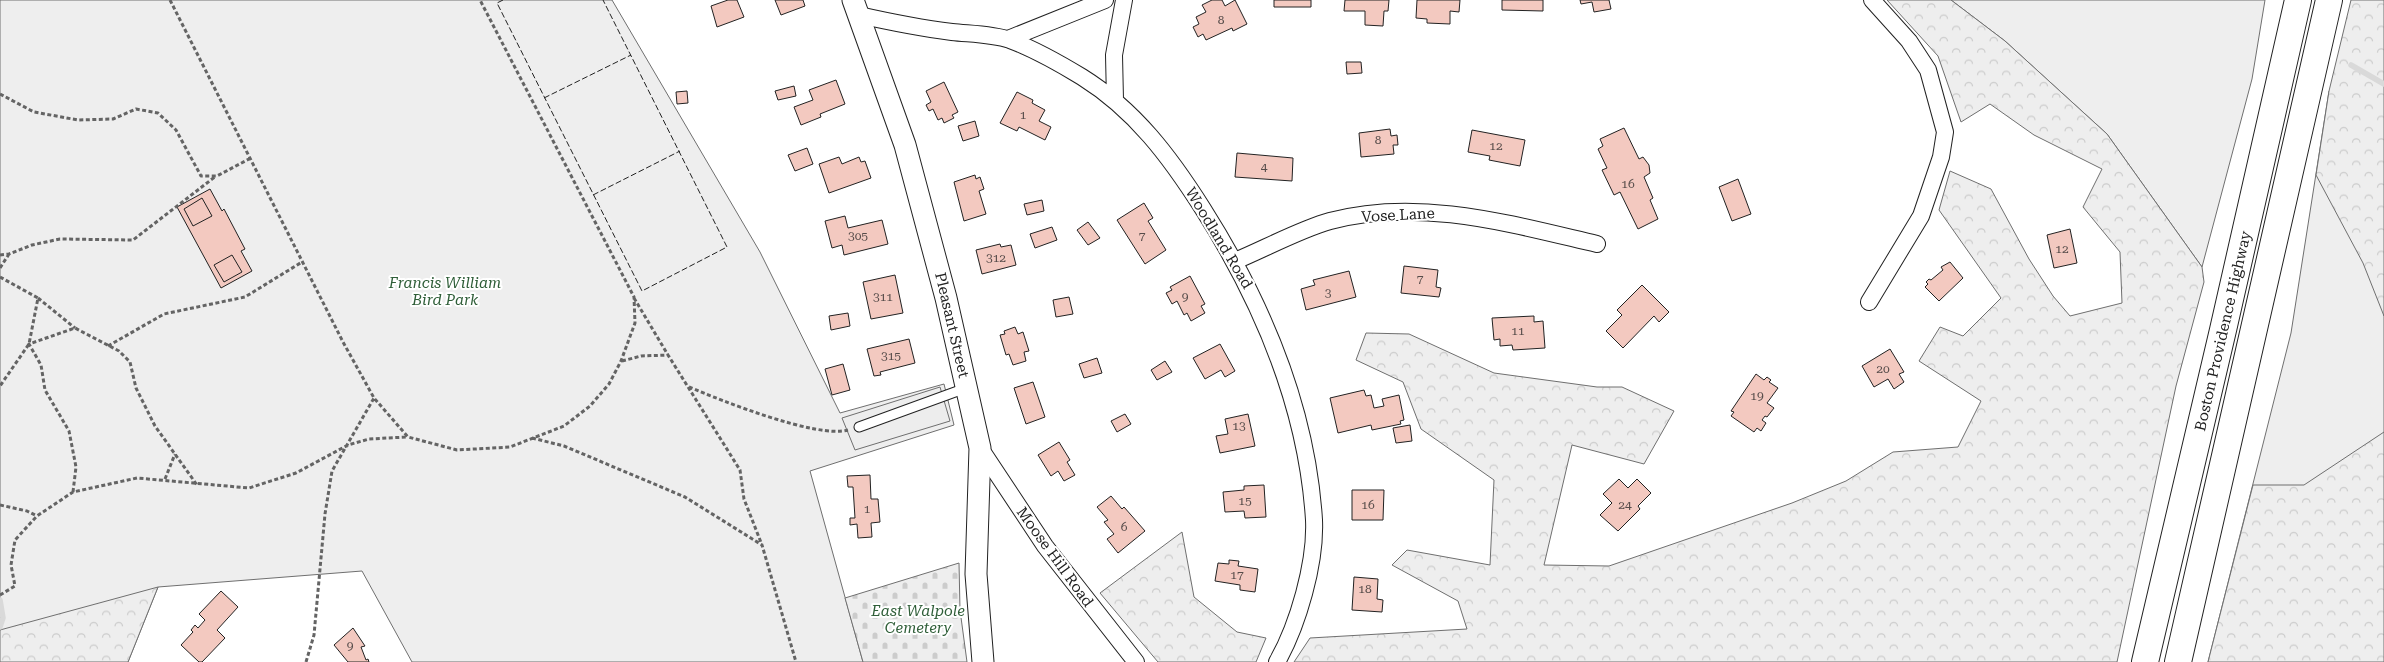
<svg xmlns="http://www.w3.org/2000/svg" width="2384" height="662" viewBox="0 0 2384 662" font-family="'Roboto Serif',serif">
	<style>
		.green { fill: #eee; stroke: #6f6f6f }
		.forest { fill: url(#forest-crowns); stroke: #6f6f6f }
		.cemetery { fill: url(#cemetery-stones); stroke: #6f6f6f }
		.parking { fill: #ededed; stroke: #6f6f6f }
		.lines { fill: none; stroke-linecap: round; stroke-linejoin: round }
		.stream { stroke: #d9d9d9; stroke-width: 5.5 }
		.building { fill: #f3c9c0; stroke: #222 }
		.service-casing { stroke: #222; stroke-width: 11 }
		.minor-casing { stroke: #222; stroke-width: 18 }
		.tertiary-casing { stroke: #222; stroke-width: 23 }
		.primary-casing { stroke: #222; stroke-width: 28 }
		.path { stroke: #646464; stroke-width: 3; stroke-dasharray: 4 2.5; stroke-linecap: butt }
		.service { stroke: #fff; stroke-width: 9 }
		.minor { stroke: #fff; stroke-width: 16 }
		.tertiary { stroke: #fff; stroke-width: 21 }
		.primary { stroke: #fff; stroke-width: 26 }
		.fence { stroke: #222; stroke-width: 1; stroke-dasharray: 6 2.5; stroke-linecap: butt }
		.labels { text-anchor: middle; stroke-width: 4; stroke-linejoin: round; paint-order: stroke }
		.number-label { font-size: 12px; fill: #564c4a }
		.street-label { font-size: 15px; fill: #222; stroke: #fff }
		.park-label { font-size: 15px; font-style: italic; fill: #2f5e38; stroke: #fff }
	</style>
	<defs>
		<pattern id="forest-crowns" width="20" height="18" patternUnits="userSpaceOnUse" patternTransform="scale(1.25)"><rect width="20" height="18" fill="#eee"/><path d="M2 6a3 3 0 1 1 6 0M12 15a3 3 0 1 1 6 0" fill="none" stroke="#ccc"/></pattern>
		<pattern id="cemetery-stones" width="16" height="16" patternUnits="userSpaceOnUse" patternTransform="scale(1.25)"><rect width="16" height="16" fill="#eee"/><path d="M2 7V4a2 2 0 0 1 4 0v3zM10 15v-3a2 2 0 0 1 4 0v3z" fill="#ccc"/></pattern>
	</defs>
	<rect width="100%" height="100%" fill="#fff"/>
	<!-- green -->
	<path class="green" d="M 0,0 L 612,0 L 760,252 L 840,413 L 944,384 L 954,425 L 810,471 L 863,662 L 412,662 L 362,571 L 158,587 L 128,662 L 0,662 Z
		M 1951,0 L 2265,0 L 2252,79 L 2202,267 L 2107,134 L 2005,41 Z
		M 2329,91 L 2384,97 L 2384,662 L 2208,662 L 2291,333 Z"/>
	<!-- forest -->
	<path class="forest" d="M 1887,0 L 1951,0 L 2005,41 L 2107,134 L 2202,267 L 2204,282 L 2176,386 L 2117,662 L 1294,662 L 1310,638 L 1467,629 L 1458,601 L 1392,565 L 1407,550 L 1490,565 L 1494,480 L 1421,429 L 1403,382 L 1356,360 L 1366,333 L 1409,334 L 1494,373 L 1597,387 L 1622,387 L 1674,411 L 1644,464 L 1572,445 L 1544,565 L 1609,566 L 1792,503 L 1846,481 L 1893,452 L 1958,447 L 1981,401 L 1919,361 L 1940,327 L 1963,336 L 2001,298 L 1939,210 L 1950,171 L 1991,189 L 2029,259 L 2053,296 L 2070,316 L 2122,303 L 2120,252 L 2083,207 L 2102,169 L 2034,135 L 1990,104 L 1961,122 L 1938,56 Z
		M 2351,0 L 2384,0 L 2384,316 L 2363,263 L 2316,175 L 2329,91 Z
		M 2384,432 L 2384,662 L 2208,662 L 2253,485 L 2304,485 Z
		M 1182,532 L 1194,597 L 1237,632 L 1266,638 L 1256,662 L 1158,662 L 1100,593 Z
		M 158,587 L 128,662 L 0,662 L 0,630 Z"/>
	<!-- cemetery -->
	<path class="cemetery" d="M 959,563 L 960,610 L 967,662 L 863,662 L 845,598 Z"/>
	<!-- parking -->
	<path class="parking" d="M 940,387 L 950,421 L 855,450 L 842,418 Z"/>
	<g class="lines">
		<!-- stream -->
		<path class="stream" d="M 2351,65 L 2384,84
			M 0,600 L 3,618 L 0,627"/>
	</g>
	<!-- building -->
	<path class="building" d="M 728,0 L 737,0 L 744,17 L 717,27 L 711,6 Z
		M 775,0 L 803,0 L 805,6 L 781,15 Z
		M 1212,0 L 1222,0 L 1225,6 L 1235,0 L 1247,24 L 1233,31 L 1232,28 L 1206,40 L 1203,34 L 1198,37 L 1193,27 L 1199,24 L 1196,17 L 1206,12 L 1202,5 Z
		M 1274,0 L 1311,0 L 1311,7 L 1274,7 Z
		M 1345,0 L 1389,0 L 1388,11 L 1384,11 L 1383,26 L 1365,25 L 1365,11 L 1344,11 Z
		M 1417,0 L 1460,0 L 1459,12 L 1450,11 L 1450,24 L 1427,23 L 1427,19 L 1416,18 Z
		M 1502,0 L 1543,0 L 1543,11 L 1502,10 Z
		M 1580,0 L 1609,0 L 1611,9 L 1594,12 L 1592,2 L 1581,4 Z
		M 1346,62 L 1361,62 L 1362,73 L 1347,74 Z
		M 836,80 L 845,104 L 820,114 L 821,117 L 801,125 L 794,107 L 813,100 L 809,90 Z
		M 944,82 L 958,112 L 952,115 L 954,118 L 944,123 L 942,118 L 938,120 L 933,109 L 929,111 L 926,105 L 931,102 L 926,91 Z
		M 794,86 L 796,96 L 778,100 L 775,91 Z
		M 687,91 L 688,103 L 677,104 L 676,92 Z
		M 1017,92 L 1033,100 L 1032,103 L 1045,110 L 1039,121 L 1051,127 L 1045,140 L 1019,127 L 1017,131 L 1000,123 Z
		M 975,121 L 979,136 L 963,141 L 958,126 Z
		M 1624,128 L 1639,159 L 1643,157 L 1649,165 L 1650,173 L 1644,177 L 1653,198 L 1650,200 L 1658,219 L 1638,229 L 1620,192 L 1614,195 L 1602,170 L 1607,168 L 1598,149 L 1603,146 L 1600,139 Z
		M 1390,129 L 1391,136 L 1397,135 L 1398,145 L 1393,145 L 1394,154 L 1361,157 L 1359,133 Z
		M 1472,130 L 1525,140 L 1520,166 L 1489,160 L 1490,156 L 1468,152 Z
		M 807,148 L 813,164 L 795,171 L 788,155 Z
		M 1237,153 L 1293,158 L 1292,181 L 1235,177 Z
		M 839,157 L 842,164 L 859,157 L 861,162 L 865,161 L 871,178 L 829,193 L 819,164 Z
		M 975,175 L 976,179 L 980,177 L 984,189 L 979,191 L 986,214 L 964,221 L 954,182 Z
		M 1738,179 L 1751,214 L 1732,221 L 1719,187 Z
		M 210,189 L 222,211 L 224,209 L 245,249 L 241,251 L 252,271 L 221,288 L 177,207 Z
		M 202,198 L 212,216 L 193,226 L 184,209 Z
		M 1042,200 L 1044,211 L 1027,215 L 1024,204 Z
		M 1144,203 L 1153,218 L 1148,221 L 1166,250 L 1145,264 L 1117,220 Z
		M 845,216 L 848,228 L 882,220 L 888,244 L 844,255 L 842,245 L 832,248 L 825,221 Z
		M 1088,222 L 1100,238 L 1088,245 L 1077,230 Z
		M 1052,227 L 1057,240 L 1035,248 L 1030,234 Z
		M 2070,229 L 2077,263 L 2054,268 L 2047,235 Z
		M 1000,244 L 1001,247 L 1011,245 L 1016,265 L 982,274 L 976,250 Z
		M 232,255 L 242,272 L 224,282 L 214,265 Z
		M 1950,262 L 1963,278 L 1939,301 L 1925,287 L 1928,284 L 1926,282 L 1929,279 L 1931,280 L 1943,270 L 1941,267 Z
		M 1404,266 L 1438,270 L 1436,287 L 1441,288 L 1439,297 L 1401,293 Z
		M 1349,271 L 1356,297 L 1306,310 L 1301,289 L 1315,285 L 1313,280 Z
		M 895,275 L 903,313 L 871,319 L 863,282 Z
		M 1190,276 L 1205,304 L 1201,306 L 1205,313 L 1191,321 L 1187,313 L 1184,315 L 1177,301 L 1172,304 L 1166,293 L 1172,290 L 1170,287 Z
		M 1642,285 L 1669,312 L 1659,322 L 1654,316 L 1623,348 L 1606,331 L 1622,315 L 1617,310 Z
		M 1069,297 L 1073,314 L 1056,317 L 1053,300 Z
		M 848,313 L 850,326 L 831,330 L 829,316 Z
		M 1534,316 L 1534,322 L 1543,321 L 1545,348 L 1513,350 L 1512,345 L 1500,346 L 1500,339 L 1494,340 L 1492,318 Z
		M 1015,327 L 1018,334 L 1023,332 L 1029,351 L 1024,352 L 1026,361 L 1013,365 L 1009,354 L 1006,355 L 1000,335 L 1005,334 L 1004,331 Z
		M 909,339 L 915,363 L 880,372 L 881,375 L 874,376 L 867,349 Z
		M 1220,344 L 1235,371 L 1225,377 L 1221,370 L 1205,379 L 1193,358 Z
		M 1890,349 L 1904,372 L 1899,374 L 1904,382 L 1894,389 L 1888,379 L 1874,387 L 1862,366 Z
		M 1097,358 L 1102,373 L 1084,378 L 1079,364 Z
		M 1165,361 L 1172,372 L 1157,380 L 1151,370 Z
		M 843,364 L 850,390 L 832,395 L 825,369 Z
		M 1756,374 L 1764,380 L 1767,377 L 1771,380 L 1769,382 L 1778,388 L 1767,403 L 1774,408 L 1767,417 L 1765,416 L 1762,420 L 1766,423 L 1761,431 L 1757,428 L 1754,432 L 1731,416 L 1734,412 L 1731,411 Z
		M 1033,382 L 1045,417 L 1026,424 L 1014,388 Z
		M 1364,390 L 1366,396 L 1371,395 L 1374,408 L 1384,406 L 1382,399 L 1399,395 L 1404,420 L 1400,421 L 1401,424 L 1372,430 L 1371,425 L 1338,433 L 1330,398 Z
		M 1125,414 L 1131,424 L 1117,432 L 1111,421 Z
		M 1248,414 L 1255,446 L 1220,453 L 1216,436 L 1228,434 L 1225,419 Z
		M 1410,425 L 1412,441 L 1396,443 L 1393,428 Z
		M 1059,442 L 1070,460 L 1067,462 L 1075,475 L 1064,481 L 1058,471 L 1051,476 L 1038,455 Z
		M 870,475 L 871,499 L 878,499 L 880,522 L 871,523 L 872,537 L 858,538 L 857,524 L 850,525 L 850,518 L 855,518 L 853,487 L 848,487 L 847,476 Z
		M 1619,479 L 1628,488 L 1637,479 L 1651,493 L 1638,506 L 1640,509 L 1618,531 L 1600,515 L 1612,503 L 1603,494 Z
		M 1264,485 L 1266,517 L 1245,518 L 1244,511 L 1225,512 L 1223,492 L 1244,490 L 1244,486 Z
		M 1352,490 L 1384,490 L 1383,520 L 1352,520 Z
		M 1111,496 L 1122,509 L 1124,507 L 1145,531 L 1118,553 L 1107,539 L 1114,534 L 1104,522 L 1108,520 L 1097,507 Z
		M 1229,560 L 1239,561 L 1238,566 L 1258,569 L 1255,592 L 1240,590 L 1240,585 L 1215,581 L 1218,563 L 1229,564 Z
		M 1354,577 L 1378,579 L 1377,599 L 1383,600 L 1382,612 L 1352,610 Z
		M 221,591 L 238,607 L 217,630 L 225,638 L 202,662 L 199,662 L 181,645 L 193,632 L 191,630 L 195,625 L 198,628 L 205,620 L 199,614 Z
		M 353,628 L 365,646 L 361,647 L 366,660 L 368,659 L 369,662 L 348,662 L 334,645 Z"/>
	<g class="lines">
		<!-- service casing -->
		<g class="service-casing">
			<path id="service" d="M 859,427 L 966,388"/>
		</g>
		<!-- minor casing -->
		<g class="minor-casing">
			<path id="minor" d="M 859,15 C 890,22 920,28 952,32 C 970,34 992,34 1010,40 C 1034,49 1059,63 1082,77 C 1135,110 1170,157 1203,209 C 1262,302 1307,407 1314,520 C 1316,563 1298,625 1277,662
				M 1008,39 L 1105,0
				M 1115,100 L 1114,55 L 1124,0
				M 1235,261 C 1264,249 1301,229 1330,221 C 1418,197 1511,224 1597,244
				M 1869,302 L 1921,216 L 1941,157 L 1945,132 L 1928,70 L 1909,41 L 1872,0
				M 980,448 L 1045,546 L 1136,662"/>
		</g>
		<!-- tertiary casing -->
		<g class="tertiary-casing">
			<path id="tertiary" d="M 853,0 L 905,145 L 946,298 L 980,448 L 976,574 L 983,662"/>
		</g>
		<!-- primary casing -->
		<g class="primary-casing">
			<path id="primary" d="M 2145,662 L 2223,330 L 2298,0
				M 2178,662 C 2228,441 2277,220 2329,0"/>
		</g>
		<!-- path -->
		<path class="path" d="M 170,0 L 343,342 L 374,398 L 408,437 L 457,450 L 510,447 L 564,426 L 590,406 L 609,384 L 621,361 L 635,323 L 634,297 L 480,0
			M 0,94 L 34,112 L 78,120 L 113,119 L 136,109 L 158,113 L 176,130 L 201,176 L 217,176 L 249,159
			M 0,255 L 9,254 L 32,245 L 60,239 L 133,240 L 216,176
			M 0,268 L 9,254
			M 0,277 L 38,298 L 29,344 L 0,386
			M 38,298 L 75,328
			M 634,298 L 668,355
			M 108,346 L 164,314 L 245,297 L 302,262
			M 622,361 L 641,356 L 668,355 L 740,470 L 744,499 L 762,545
			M 689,387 C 720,400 817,439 848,430
			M 532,438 L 564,446 L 685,497 L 762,545 L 796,662
			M 165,479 L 175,454
			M 73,492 L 76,467 L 69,431 L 45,390 L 41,365 L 29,344 L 75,328 L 119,351 L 130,362 L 136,388 L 155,426 L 197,485
			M 0,505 L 27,511 L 37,516
			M 0,595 L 15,586 L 11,565 L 15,540 L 37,516 L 73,492 L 137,478 L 249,488 L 296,473 L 348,445 L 369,439 L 407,437
			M 306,662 L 314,635 L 325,514 L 332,471 L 374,398"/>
		<!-- service -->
		<use href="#service" class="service"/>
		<!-- minor -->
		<use href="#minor" class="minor"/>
		<!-- tertiary -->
		<use href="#tertiary" class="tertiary"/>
		<!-- primary -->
		<use href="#primary" class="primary"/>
		<!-- fence -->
		<path class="fence" d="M 503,0 L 497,3 L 642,291 L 727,247 L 603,0
			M 544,98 L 631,55
			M 593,195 L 680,151"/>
	</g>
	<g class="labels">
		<!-- number labels -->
		<g class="number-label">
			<text x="1221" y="24">8</text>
			<text x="1023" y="119">1</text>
			<text x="1378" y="144">8</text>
			<text x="1496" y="150">12</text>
			<text x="1264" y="171">4</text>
			<text x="1628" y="188">16</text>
			<text x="858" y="240">305</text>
			<text x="1142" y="240">7</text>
			<text x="2062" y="253">12</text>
			<text x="996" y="262">312</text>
			<text x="1420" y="283">7</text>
			<text x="1328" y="297">3</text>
			<text x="883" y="301">311</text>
			<text x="1185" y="301">9</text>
			<text x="1518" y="335">11</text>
			<text x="891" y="360">315</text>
			<text x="1883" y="373">20</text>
			<text x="1757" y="400">19</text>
			<text x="1239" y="430">13</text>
			<text x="1245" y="505">15</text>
			<text x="1368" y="509">16</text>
			<text x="1625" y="509">24</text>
			<text x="867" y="513">1</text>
			<text x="1124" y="531">6</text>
			<text x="1237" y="579">17</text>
			<text x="1365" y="593">18</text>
			<text x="350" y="650">9</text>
		</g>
		<!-- street labels -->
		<g class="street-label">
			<text transform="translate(1398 215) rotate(-3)" y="5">Vose Lane</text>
			<text transform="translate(1219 238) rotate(59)" y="5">Woodland Road</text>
			<text transform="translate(952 325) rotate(77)" y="5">Pleasant Street</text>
			<text transform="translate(2223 331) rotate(-77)" y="5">Boston Providence Highway</text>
			<text transform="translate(1055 557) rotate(54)" y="5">Moose Hill Road</text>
		</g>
		<!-- park labels -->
		<g class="park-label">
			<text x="445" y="288">Francis William<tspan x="445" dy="17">Bird Park</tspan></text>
			<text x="918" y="616">East Walpole<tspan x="918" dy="17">Cemetery</tspan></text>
		</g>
	</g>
</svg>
